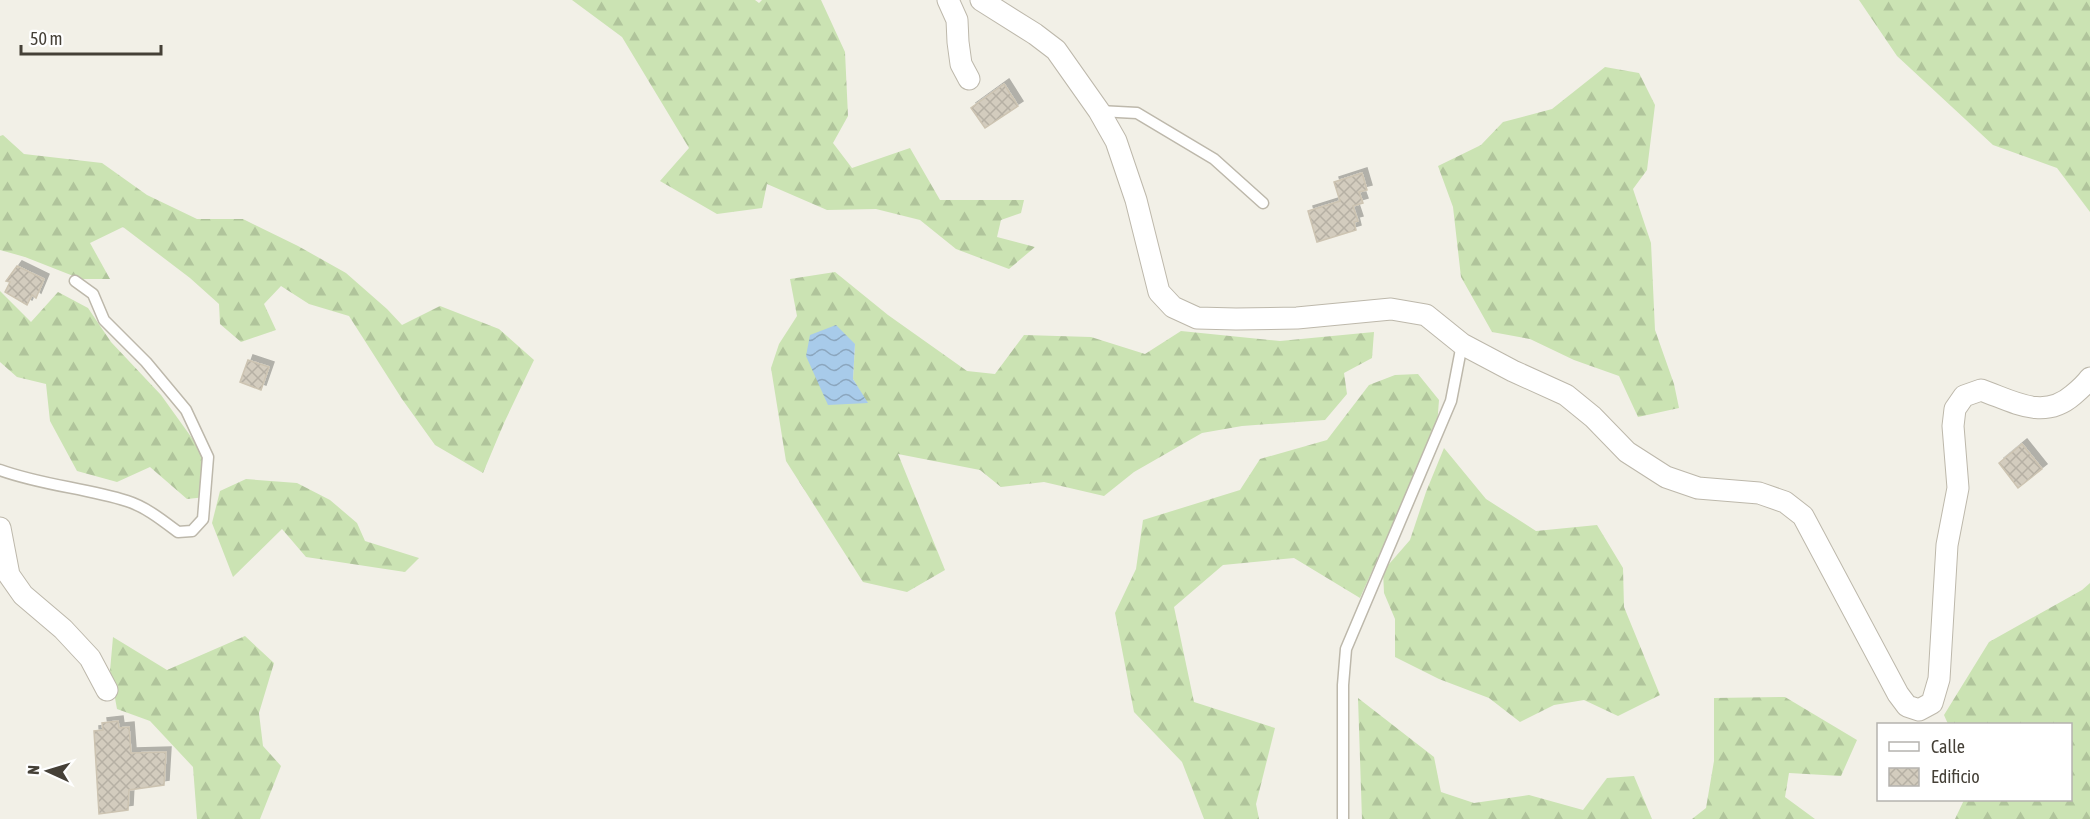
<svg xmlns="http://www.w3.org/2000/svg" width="2090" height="819" viewBox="0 0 2090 819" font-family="'Asap Condensed',sans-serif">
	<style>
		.forest { fill: url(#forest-firs); fill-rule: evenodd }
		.water { fill: url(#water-waves) }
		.building { fill: url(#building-cross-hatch); stroke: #cdc4b2; stroke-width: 1.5; filter: url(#shadow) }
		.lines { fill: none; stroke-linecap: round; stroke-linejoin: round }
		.lane-casing { stroke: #bdb8ab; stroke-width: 13 }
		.street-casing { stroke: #bdb8ab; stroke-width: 23 }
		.lane { stroke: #fff; stroke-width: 10 }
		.street { stroke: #fff; stroke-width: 21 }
	</style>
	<defs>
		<pattern id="forest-firs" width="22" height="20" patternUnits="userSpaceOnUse" patternTransform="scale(1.5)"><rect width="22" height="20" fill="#cbe3b3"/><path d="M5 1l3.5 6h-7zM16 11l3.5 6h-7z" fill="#b0c49b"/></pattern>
		<pattern id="water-waves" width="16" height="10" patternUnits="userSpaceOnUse" patternTransform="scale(1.5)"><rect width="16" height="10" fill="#a8cbea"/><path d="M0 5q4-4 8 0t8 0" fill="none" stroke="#8ba6be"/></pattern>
		<pattern id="building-cross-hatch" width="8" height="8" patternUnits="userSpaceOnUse" patternTransform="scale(1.5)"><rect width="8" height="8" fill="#d3ccbe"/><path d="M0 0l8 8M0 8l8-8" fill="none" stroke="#b6b0a4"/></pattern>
		<filter id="shadow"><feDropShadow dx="5" dy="-5" stdDeviation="0" flood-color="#0004"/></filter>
	</defs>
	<rect width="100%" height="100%" fill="#f2f0e7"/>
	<!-- forest -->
	<path class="forest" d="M 572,0 L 755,0 L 759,3 L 762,0 L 821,0 L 845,52 L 848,116 L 833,143 L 852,168 L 910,148 L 940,200 L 1024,200 L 1021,213 L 1001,220 L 997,237 L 1035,247 L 1009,269 L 956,249 L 920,220 L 876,209 L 827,210 L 767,184 L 762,208 L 717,214 L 660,181 L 689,148 L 622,37 Z
		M 1859,0 L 2090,0 L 2090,212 L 2057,168 L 1993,145 L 1897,56 Z
		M 1605,67 L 1639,73 L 1655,105 L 1647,170 L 1633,189 L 1651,243 L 1655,330 L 1674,384 L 1679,408 L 1638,417 L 1619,376 L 1574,360 L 1530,339 L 1492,332 L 1461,277 L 1453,207 L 1438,166 L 1481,145 L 1503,122 L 1552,109 Z
		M 3,135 L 24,154 L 102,163 L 147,195 L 197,219 L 243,219 L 298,246 L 346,273 L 387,309 L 402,325 L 440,306 L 499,329 L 534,360 L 504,423 L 483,473 L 435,445 L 402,399 L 349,316 L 309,304 L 281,286 L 264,304 L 276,330 L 241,342 L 220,324 L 219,304 L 190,278 L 123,227 L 90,243 L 110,279 L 81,279 L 25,257 L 0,250 L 0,136 Z
		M 835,272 L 888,315 L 967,371 L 995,374 L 1024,335 L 1091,337 L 1145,354 L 1181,331 L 1280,341 L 1374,332 L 1372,358 L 1344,373 L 1347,394 L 1325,420 L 1242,426 L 1202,433 L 1134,472 L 1104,496 L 1044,482 L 1001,487 L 980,470 L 898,454 L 945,570 L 907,592 L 863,582 L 786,461 L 771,368 L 779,344 L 797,316 L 790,279 ZM 810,335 L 855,344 L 853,379 L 867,403 Z
		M 0,291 L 31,322 L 58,292 L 88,308 L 111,342 L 161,395 L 207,459 L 206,497 L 187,499 L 150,467 L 117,482 L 77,471 L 50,421 L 46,384 L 17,377 L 0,362 Z
		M 1418,374 L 1439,400 L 1437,426 L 1360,598 L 1294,558 L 1223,565 L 1174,607 L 1194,702 L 1275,728 L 1256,804 L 1259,819 L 1204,819 L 1182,762 L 1134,712 L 1115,613 L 1136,569 L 1143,520 L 1240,490 L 1260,459 L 1327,440 L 1369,385 L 1395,375 Z
		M 1444,448 L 1486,499 L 1536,531 L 1597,525 L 1623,568 L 1624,607 L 1660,695 L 1618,716 L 1584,700 L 1554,705 L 1520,722 L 1489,698 L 1439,679 L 1395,657 L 1395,619 L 1384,593 L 1383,571 L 1410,540 L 1426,492 Z
		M 246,479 L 297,483 L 330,500 L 357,523 L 365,541 L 419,558 L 405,572 L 306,557 L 282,529 L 233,577 L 212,523 L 220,491 Z
		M 2090,583 L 2090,819 L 1955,819 L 1964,800 L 2070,800 L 2070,724 L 1948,724 L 1944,715 L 1989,642 L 2082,590 Z
		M 245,636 L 274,663 L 259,713 L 263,746 L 281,766 L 260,819 L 197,819 L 193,767 L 150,721 L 117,709 L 110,671 L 113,637 L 167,670 Z
		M 1785,697 L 1857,740 L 1841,776 L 1789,773 L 1785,797 L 1815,819 L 1692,819 L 1706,808 L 1714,761 L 1714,698 Z
		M 1358,698 L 1434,757 L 1441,792 L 1474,803 L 1529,795 L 1583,810 L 1607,778 L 1634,776 L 1652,819 L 1362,819 Z"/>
	<!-- water -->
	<path class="water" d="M 836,325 L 855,344 L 853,379 L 868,403 L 828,405 L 806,356 L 810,335 Z"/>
	<!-- building -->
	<path class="building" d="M 1004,84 L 1018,106 L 985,128 L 971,108 Z
		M 1362,173 L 1367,190 L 1359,192 L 1363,203 L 1353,206 L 1358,221 L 1354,222 L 1356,230 L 1317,242 L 1308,211 L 1340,201 L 1334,182 Z
		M 17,266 L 44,279 L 36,298 L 32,295 L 27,305 L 5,292 L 10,282 L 6,281 Z
		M 248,360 L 269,367 L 261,390 L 240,382 Z
		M 2022,444 L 2042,469 L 2018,488 L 1999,463 Z
		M 118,721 L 119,728 L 129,727 L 131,753 L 166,752 L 164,785 L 129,790 L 128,810 L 99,814 L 94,731 L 103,730 L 102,723 Z"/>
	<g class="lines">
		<!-- lane casing -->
		<g class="lane-casing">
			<path id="lane" d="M 1099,111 L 1137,113 L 1214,159 L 1263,203
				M 0,470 C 41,485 85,488 127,501 C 146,507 162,520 178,532 L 192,531 L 203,519 L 208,457 L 186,410 L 146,362 L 104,320 L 93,294 L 75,281
				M 1343,819 L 1343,685 L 1346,649 L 1451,401 L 1462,344"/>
		</g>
		<!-- street casing -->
		<g class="street-casing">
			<path id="street" d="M 948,0 L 957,20 L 958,42 L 961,64 L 969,79
				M 981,0 L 1035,34 L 1056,50 L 1099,111 L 1116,141 L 1136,200 L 1159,292 L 1173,307 L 1197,318 L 1236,319 L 1297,318 L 1391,309 L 1426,315 L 1462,344 L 1513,371 L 1566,395 L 1593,417 L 1627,452 L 1666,477 L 1698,488 L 1759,493 L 1785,502 L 1803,516 L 1898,694 L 1907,706 L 1919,710 L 1932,703 L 1939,679 L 1947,545 L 1958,488 L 1953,426 L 1955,409 L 1964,396 L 1981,390 C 2013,401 2043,421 2073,395 C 2079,390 2085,385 2090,378
				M 0,528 L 9,575 L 23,595 L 63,629 L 90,658 L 107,690"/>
		</g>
		<!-- lane -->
		<use href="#lane" class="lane"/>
		<!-- street -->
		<use href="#street" class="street"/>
	</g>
	<!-- legend -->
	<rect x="1877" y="723" width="195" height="78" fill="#ffffff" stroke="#b5b3af" stroke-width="1.5"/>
	<rect x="1889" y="742" width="30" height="9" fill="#ffffff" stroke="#b5b3af" stroke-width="1.5"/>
	<text x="1931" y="753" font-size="18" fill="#454037">Calle</text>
	<rect x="1889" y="768" width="30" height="18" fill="url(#building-cross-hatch)" stroke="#b5b3af" stroke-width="1.5"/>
	<text x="1931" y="783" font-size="18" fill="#454037">Edificio</text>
	<!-- north arrow -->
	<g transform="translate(48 771) rotate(274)" stroke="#ffffff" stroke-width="4.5" paint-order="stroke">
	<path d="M0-4.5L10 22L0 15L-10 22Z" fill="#454037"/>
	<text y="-9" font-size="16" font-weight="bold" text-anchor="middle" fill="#454037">N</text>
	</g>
	<!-- scale -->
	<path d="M21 45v9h140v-9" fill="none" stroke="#454037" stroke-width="3"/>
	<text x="30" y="45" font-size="18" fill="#454037" stroke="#ffffff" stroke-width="4.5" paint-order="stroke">50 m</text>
</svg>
